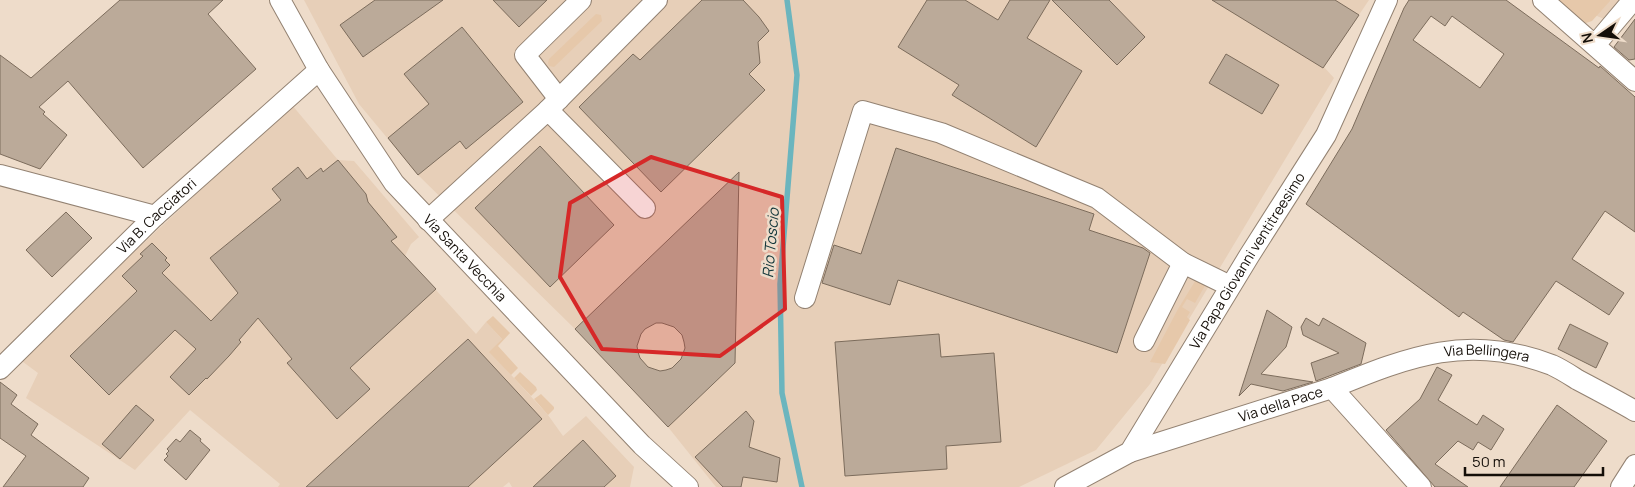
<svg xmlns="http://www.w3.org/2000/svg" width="1635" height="487" viewBox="0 0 1635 487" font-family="Manrope,sans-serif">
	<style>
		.built { fill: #e7cfb8 }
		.green { fill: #e6c8aa }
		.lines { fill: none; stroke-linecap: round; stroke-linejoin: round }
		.stream { stroke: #6bb5be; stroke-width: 5.5 }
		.building { fill: #ba9; stroke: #7c6c5c; fill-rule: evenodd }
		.minor-casing { stroke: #938272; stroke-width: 22 }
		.minor { stroke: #fff; stroke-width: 20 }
		.marked { fill: #d62828; fill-opacity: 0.2; stroke: #d62828; stroke-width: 4; stroke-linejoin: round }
		.labels { text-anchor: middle; stroke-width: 5; stroke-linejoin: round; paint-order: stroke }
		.street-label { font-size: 14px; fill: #140e08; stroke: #eedcca }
		.water-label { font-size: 15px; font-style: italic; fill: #0f3438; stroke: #eedcca }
	</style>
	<rect width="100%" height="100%" fill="#eedcca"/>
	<!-- built -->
	<path class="built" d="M 304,0 L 1369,0 L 1324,67 L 1334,78 L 1150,384 L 1096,450 L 1019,487 L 716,487 L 664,422 L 575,329 L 418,175 L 359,104 Z
		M 1576,0 L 1621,0 L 1604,19 L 1581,9 Z
		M 292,105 L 338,160 L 354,161 L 419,237 L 411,244 L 405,256 L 476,334 L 486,322 L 502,339 L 490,352 L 548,415 L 563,436 L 586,416 L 634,467 L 630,487 L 512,487 L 509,482 L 503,487 L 278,487 L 280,484 L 190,410 L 135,470 L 26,398 L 38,373 L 19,359 Z"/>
	<!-- green -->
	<path class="green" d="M 1557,0 L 1610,0 L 1610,1 L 1592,21 L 1583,24 Z
		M 596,14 L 601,15 L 602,21 L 554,67 L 549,66 L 548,63 L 549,59 Z
		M 1197,278 L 1206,284 L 1195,303 L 1187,299 L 1182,307 L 1190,312 L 1187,317 L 1190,320 L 1165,364 L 1150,362 L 1178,309 Z
		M 493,316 L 510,333 L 498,346 L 518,368 L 511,375 L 489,352 L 502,339 L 486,322 Z
		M 520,372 L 536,387 L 537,390 L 531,396 L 514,378 Z
		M 541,394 L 554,407 L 554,409 L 548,415 L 534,399 Z"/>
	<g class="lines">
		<!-- stream -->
		<path class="stream" d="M 787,0 L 797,75 L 780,284 L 782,393 L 802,487"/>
	</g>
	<!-- building -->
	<path class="building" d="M 120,0 L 223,0 L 208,14 L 256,69 L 143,168 L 68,81 L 39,107 L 45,112 L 43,114 L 67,135 L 40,169 L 0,154 L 0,55 L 31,78 Z
		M 375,0 L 443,0 L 363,57 L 340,25 Z
		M 493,0 L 547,0 L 519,27 Z
		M 702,0 L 743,0 L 759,17 L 769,31 L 758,42 L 760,63 L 749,74 L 765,90 L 661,192 L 579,107 L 633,54 L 640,60 Z
		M 927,0 L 965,0 L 998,20 L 1010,0 L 1050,0 L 1027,38 L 1082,71 L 1036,147 L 952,95 L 959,85 L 898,47 Z
		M 1052,0 L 1109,0 L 1145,37 L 1117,65 Z
		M 1212,0 L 1335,0 L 1359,15 L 1323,68 Z
		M 1409,0 L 1506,0 L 1599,68 L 1600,66 L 1635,97 L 1635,232 L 1605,211 L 1572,259 L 1624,293 L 1609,315 L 1556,281 L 1513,342 L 1504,340 L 1463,312 L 1459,317 L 1306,204 L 1352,129 L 1404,8 ZM 1431,16 L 1445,26 L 1452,16 L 1504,54 L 1480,88 L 1413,40 Z
		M 1635,19 L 1635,59 L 1629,60 L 1614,47 Z
		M 462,27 L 523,102 L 466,149 L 460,141 L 418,175 L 388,138 L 429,104 L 404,74 Z
		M 1226,54 L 1279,85 L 1262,114 L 1209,83 Z
		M 540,146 L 614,225 L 550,287 L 475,208 Z
		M 896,148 L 1094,214 L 1089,230 L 1143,248 L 1150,253 L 1117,353 L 898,280 L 890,305 L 822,283 L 834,245 L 861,254 Z
		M 338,160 L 366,194 L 368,202 L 397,237 L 391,241 L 436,289 L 350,368 L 370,389 L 337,419 L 287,363 L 292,359 L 258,318 L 239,340 L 241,342 L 229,356 L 207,379 L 206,378 L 189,395 L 170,377 L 196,349 L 175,330 L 109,395 L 70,356 L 137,291 L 122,276 L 143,256 L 140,254 L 152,243 L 167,258 L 165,260 L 170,265 L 162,273 L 211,321 L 238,293 L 210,258 L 281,200 L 272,189 L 298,167 L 307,179 L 321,168 L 323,172 Z
		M 739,172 L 735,363 L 668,427 L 575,329 ZM 656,323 L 662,323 L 674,327 L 682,335 L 684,342 L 685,348 L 681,359 L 672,368 L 666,370 L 660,371 L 648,367 L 640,358 L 638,352 L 637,346 L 641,334 L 645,329 Z
		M 66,212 L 92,238 L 52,277 L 26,250 Z
		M 1267,310 L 1292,327 L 1286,347 L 1261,374 L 1313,382 L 1283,391 L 1251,384 L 1239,396 Z
		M 1306,318 L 1319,326 L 1323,318 L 1366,343 L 1361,364 L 1316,381 L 1311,363 L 1339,353 L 1303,335 L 1301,327 Z
		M 1570,324 L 1608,343 L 1596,368 L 1558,349 Z
		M 939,334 L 941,357 L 994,353 L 1001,442 L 946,446 L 947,469 L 845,476 L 835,342 Z
		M 468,339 L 542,419 L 468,487 L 306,487 Z
		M 1437,367 L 1452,375 L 1438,400 L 1477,425 L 1483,415 L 1504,429 L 1491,450 L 1478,442 L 1473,450 L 1458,441 L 1435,464 L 1468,487 L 1435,487 L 1386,430 L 1420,399 Z
		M 0,382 L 17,395 L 11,404 L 38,424 L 31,435 L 89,478 L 83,487 L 3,487 L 26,456 L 0,438 Z
		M 136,405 L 154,420 L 120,459 L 102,444 Z
		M 1557,405 L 1607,441 L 1574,487 L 1500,487 Z
		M 746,411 L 754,421 L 749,447 L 780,458 L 777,482 L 743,477 L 741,487 L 723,487 L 695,457 Z
		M 190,430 L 201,439 L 200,441 L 210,450 L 186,480 L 164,460 L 168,456 L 166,454 L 169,451 L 167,449 L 176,439 L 180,442 Z
		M 583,440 L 616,476 L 604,487 L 533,487 Z"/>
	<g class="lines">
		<!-- minor casing -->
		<g class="minor-casing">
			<g id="minor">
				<path id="s1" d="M 280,0 L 319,70 L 394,183 L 642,445 L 688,487"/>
				<path d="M 1543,0 L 1635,81"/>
				<path d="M 1595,45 L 1633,0"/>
				<path d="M 559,99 L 525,55 L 581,0"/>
				<path d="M 548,110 L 657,0"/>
				<path d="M 0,175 L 155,216"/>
				<path d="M 428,220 L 548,110 L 645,208"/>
				<path d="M 805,298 L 863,111 L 941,133 L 1097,198 L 1183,263 L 1230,286"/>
				<path d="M 1144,341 L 1183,263"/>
				<path id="s2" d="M 0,369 L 155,216 L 319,70"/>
				<path id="s3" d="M 1332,388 C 1410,356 1469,333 1552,365 C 1561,369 1570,375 1578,380 C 1597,390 1616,400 1635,411"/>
				<path id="s4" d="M 1130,452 L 1332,388 L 1421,487"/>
				<path id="s5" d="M 1065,487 L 1130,452 L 1249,256 L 1326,135 L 1387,0"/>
				<path d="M 1621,487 L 1635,465"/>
			</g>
		</g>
		<!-- minor -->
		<use href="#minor" class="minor"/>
	</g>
	<!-- marked area -->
	<path class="marked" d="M 651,157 L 782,197 L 785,309 L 720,356 L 602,349 L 560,277 L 570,203 Z"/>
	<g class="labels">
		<!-- street labels -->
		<g class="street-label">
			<text dy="5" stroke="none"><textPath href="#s2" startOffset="219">Via B. Cacciatori</textPath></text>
			<text dy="5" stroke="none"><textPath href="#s1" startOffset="319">Via Santa Vecchia</textPath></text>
			<text dy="5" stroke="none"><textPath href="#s5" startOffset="298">Via Papa Giovanni ventitreesimo</textPath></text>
			<text dy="5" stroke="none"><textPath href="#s3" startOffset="161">Via Bellingera</textPath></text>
			<text dy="5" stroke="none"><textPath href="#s4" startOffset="158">Via della Pace</textPath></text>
		</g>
		<!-- water labels -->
		<g class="water-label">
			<text transform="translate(771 243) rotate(-85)" y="5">Rio Toscio</text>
		</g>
	</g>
	<!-- north arrow -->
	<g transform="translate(1600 35) rotate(257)" stroke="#eedcca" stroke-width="4" paint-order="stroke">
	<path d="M0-4L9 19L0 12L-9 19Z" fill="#140e08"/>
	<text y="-8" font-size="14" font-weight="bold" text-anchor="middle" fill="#140e08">N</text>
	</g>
	<!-- scale -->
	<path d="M1465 467v8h138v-8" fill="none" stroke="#140e08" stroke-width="2.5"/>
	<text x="1472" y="467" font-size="15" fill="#140e08" stroke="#eedcca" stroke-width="4" paint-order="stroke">50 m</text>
</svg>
